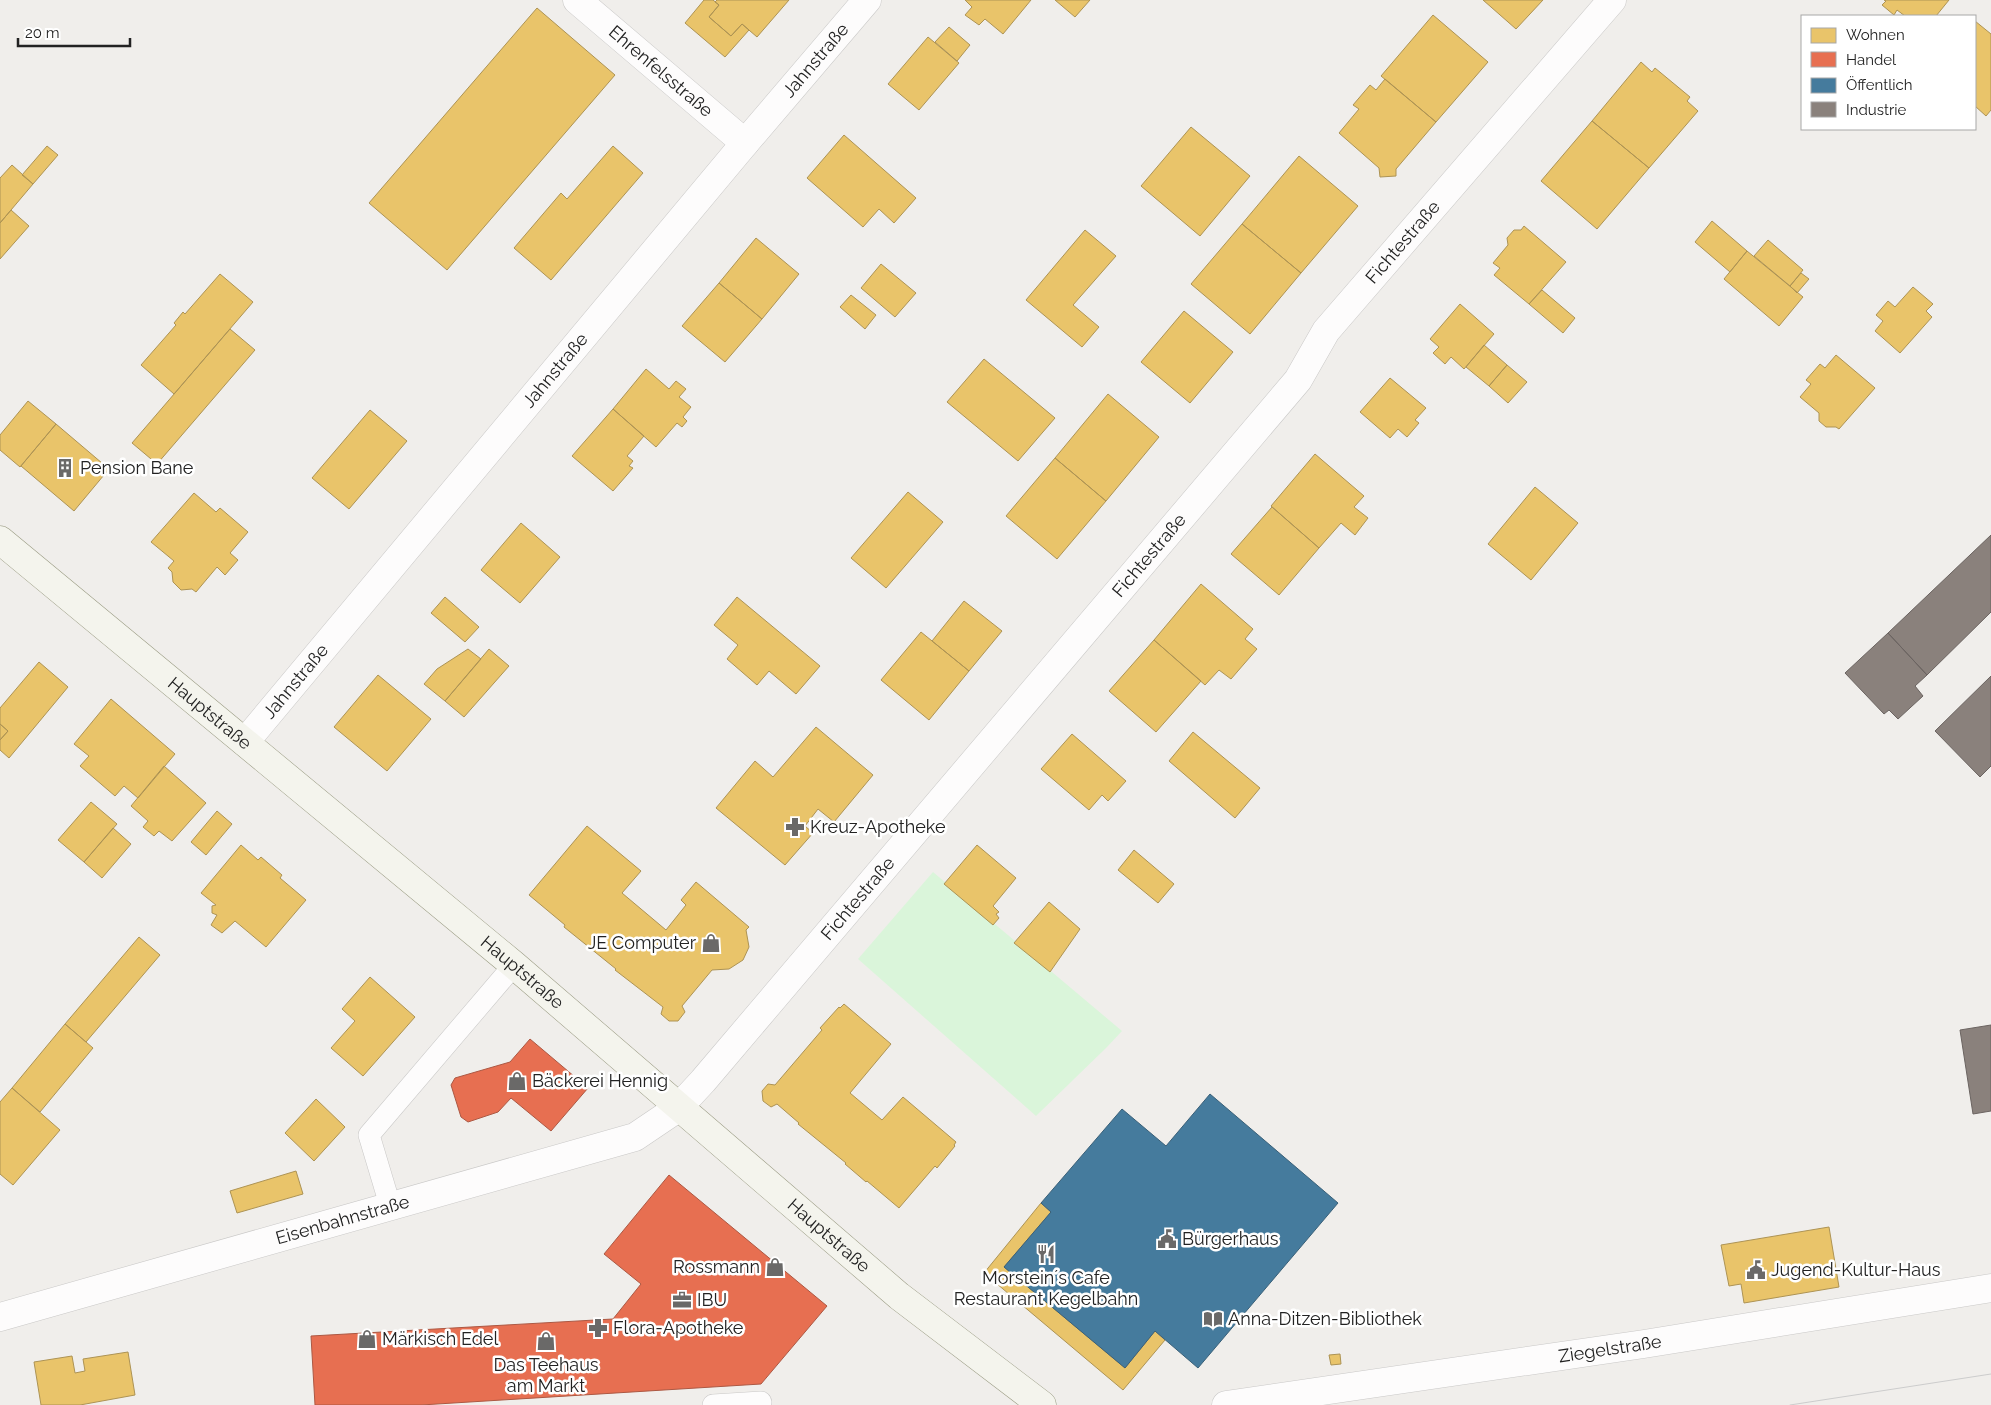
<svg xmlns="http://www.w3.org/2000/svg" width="1991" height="1405" viewBox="0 0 1991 1405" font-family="Raleway,sans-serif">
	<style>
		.park { fill: #daf5da }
		.homes { fill: #e9c46a; stroke: #ad9354 }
		.shops { fill: #e76f51; stroke: #ac5843 }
		.public { fill: #457b9d; stroke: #3a6078 }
		.industry { fill: #8a817c; stroke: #6b6461 }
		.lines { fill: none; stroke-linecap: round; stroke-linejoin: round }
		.service-casing { stroke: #c9c8c7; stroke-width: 22 }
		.minor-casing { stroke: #c9c8c7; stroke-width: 29 }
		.secondary-casing { stroke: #999a82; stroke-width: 29 }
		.service { stroke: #fdfcfc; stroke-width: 21 }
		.minor { stroke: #fdfcfc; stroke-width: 28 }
		.secondary { stroke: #f4f4ed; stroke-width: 28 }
		.tram { stroke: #ccc; stroke-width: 1 }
		.labels { text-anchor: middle; stroke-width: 5; stroke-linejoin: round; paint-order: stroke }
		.street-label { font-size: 18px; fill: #222; stroke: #fff }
		.poi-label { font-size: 18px; fill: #222; stroke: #fff; text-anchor: start }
	</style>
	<rect width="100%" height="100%" fill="#f0eeeb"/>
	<!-- park -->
	<path class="park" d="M 933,872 L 1122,1031 L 1107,1047 L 1036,1116 L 858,959 Z"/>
	<!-- homes -->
	<path class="homes" d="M 704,0 L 713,0 L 719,5 L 709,17 L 731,36 L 742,24 L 749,30 L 725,57 L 685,23 Z
		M 717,0 L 789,0 L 757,37 L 742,24 L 731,36 L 709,17 L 719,5 L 715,2 Z
		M 965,0 L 1031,0 L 1003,34 L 985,19 L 979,25 L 965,15 L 972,7 Z
		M 1055,0 L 1090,0 L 1075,17 Z
		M 1483,0 L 1543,0 L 1516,29 Z
		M 1884,0 L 1949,0 L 1936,16 L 1905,16 L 1897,10 L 1894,15 L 1882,5 L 1886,1 Z
		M 537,8 L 615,75 L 447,270 L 369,203 Z
		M 1433,15 L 1488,62 L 1436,122 L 1381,76 Z
		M 1975,21 L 1991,34 L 1991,110 L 1986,116 L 1975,106 Z
		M 949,27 L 970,45 L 957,61 L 935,42 Z
		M 928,37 L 959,63 L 919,110 L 888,84 Z
		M 1641,62 L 1652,72 L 1655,68 L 1690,97 L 1687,101 L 1698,111 L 1649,168 L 1592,121 Z
		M 1385,79 L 1436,122 L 1396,169 L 1396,176 L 1380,177 L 1379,168 L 1339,133 L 1359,109 L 1353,105 L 1370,85 L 1376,90 Z
		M 1592,121 L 1649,168 L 1597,229 L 1541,181 Z
		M 1191,127 L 1250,176 L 1200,236 L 1141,186 Z
		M 844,135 L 916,198 L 894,223 L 879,209 L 863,227 L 807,178 Z
		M 47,146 L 58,155 L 33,184 L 22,175 Z
		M 613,146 L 643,173 L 551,280 L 514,248 L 561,193 L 567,199 Z
		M 1299,156 L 1358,206 L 1301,273 L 1242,224 Z
		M 12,165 L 33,184 L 0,223 L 0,178 Z
		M 11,210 L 29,226 L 0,259 L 0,223 Z
		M 1712,221 L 1747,251 L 1730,272 L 1695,242 Z
		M 1242,224 L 1301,273 L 1250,334 L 1191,284 Z
		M 1524,226 L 1566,262 L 1529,304 L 1494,275 L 1500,268 L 1493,263 L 1508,245 L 1507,238 L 1514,230 L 1521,230 Z
		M 1085,230 L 1116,256 L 1073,305 L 1099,327 L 1082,347 L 1026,300 Z
		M 756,238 L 799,274 L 762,319 L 719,283 Z
		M 1768,240 L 1803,270 L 1790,286 L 1754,256 Z
		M 1747,251 L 1803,297 L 1779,326 L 1724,279 Z
		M 881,264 L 916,293 L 895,317 L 861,288 Z
		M 1801,273 L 1809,279 L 1797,293 L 1790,286 Z
		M 220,274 L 253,302 L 174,394 L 141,365 L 176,325 L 174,323 L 183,312 L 185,314 Z
		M 719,283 L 762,319 L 725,362 L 682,326 Z
		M 1913,287 L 1933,304 L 1926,311 L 1932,317 L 1900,353 L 1875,331 L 1883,321 L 1876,315 L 1888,301 L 1895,307 Z
		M 1542,290 L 1575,318 L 1563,333 L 1529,304 Z
		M 851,295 L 876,315 L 865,329 L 840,307 Z
		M 1460,304 L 1494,334 L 1464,369 L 1451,357 L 1445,364 L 1433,353 L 1439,347 L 1430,339 Z
		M 1184,311 L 1233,352 L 1190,403 L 1141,362 Z
		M 230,329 L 255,350 L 157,464 L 132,443 Z
		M 1484,345 L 1507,365 L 1489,386 L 1466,367 Z
		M 1836,355 L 1875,388 L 1839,429 L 1836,427 L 1826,427 L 1819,421 L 1819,413 L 1800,397 L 1811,384 L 1806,380 L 1820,364 L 1825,368 Z
		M 984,359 L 1055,418 L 1018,461 L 947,402 Z
		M 1507,365 L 1527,382 L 1508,403 L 1489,386 Z
		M 646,369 L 669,389 L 676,381 L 686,389 L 679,397 L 691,407 L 683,417 L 687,421 L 682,427 L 677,423 L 656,447 L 613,409 Z
		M 1390,378 L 1426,408 L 1415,420 L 1419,423 L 1407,437 L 1398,429 L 1390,438 L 1360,412 Z
		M 1108,394 L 1159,437 L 1106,501 L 1055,458 Z
		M 28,401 L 56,424 L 20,467 L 0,450 L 0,435 Z
		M 613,409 L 644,436 L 627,456 L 633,461 L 629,466 L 633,468 L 613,491 L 572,456 Z
		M 370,410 L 407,441 L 349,509 L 312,478 Z
		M 56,424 L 109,469 L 74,511 L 21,466 Z
		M 1315,454 L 1364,496 L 1354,507 L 1368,518 L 1355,535 L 1341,523 L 1319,548 L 1271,506 Z
		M 1055,458 L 1106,501 L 1057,559 L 1006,516 Z
		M 1535,487 L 1578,523 L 1531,580 L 1488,544 Z
		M 908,492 L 943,522 L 886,588 L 851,558 Z
		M 194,493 L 216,512 L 220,508 L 248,532 L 230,553 L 238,560 L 225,575 L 217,567 L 196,592 L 192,589 L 181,590 L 173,582 L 172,572 L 168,568 L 174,561 L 151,542 Z
		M 1272,507 L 1319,548 L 1279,595 L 1231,554 Z
		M 521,523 L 560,557 L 520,603 L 481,570 Z
		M 1201,584 L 1253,629 L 1245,639 L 1257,649 L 1231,679 L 1219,670 L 1205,685 L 1154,640 Z
		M 445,597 L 479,627 L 465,642 L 431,613 Z
		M 737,597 L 820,666 L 796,694 L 769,671 L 757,685 L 727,659 L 738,645 L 714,625 Z
		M 964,601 L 1002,631 L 969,671 L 932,641 Z
		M 921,632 L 969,671 L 929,720 L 881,680 Z
		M 1154,640 L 1201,681 L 1156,732 L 1109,691 Z
		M 468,649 L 481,659 L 445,701 L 424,684 L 437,669 Z
		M 489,649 L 509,666 L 464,717 L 445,701 Z
		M 39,662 L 68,687 L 9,758 L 0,750 L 0,740 L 8,731 L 0,724 L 0,708 Z
		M 378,675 L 431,719 L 387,771 L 334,727 Z
		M 111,699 L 175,754 L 138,798 L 124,786 L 115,796 L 80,766 L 89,756 L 74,744 Z
		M 0,724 L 8,731 L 0,740 Z
		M 816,727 L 873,775 L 834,822 L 818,809 L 805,826 L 813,833 L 785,865 L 716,808 L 755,761 L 773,777 Z
		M 1193,732 L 1260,788 L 1235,818 L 1169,761 Z
		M 1072,734 L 1126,781 L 1108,801 L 1102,795 L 1089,810 L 1041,769 Z
		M 164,766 L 206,803 L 172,841 L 159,831 L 154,836 L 143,827 L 148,821 L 131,806 Z
		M 91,802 L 117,824 L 84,862 L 58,840 Z
		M 217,811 L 232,824 L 206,855 L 191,842 Z
		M 587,826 L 641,871 L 622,893 L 666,930 L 686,905 L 681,900 L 696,882 L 749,927 L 746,930 L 749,947 L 743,960 L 729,969 L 712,970 L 682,1006 L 685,1012 L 678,1021 L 669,1021 L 661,1014 L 663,1007 L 615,970 L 616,969 L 564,927 L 565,925 L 529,895 Z
		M 113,828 L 131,844 L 102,878 L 84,862 Z
		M 241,845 L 258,860 L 261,857 L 282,875 L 280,878 L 306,900 L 266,947 L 235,921 L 222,933 L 211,925 L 217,915 L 212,913 L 212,906 L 216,905 L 201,893 Z
		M 977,845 L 1016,878 L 993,906 L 999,912 L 996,914 L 999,918 L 993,925 L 944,884 Z
		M 1134,850 L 1174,884 L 1158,903 L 1118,870 Z
		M 1049,902 L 1080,929 L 1050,972 L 1014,943 Z
		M 139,937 L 160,955 L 86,1042 L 65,1024 Z
		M 370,977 L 415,1017 L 363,1076 L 331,1048 L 355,1021 L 342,1009 Z
		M 844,1004 L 891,1044 L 850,1093 L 882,1120 L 903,1097 L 956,1142 L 954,1145 L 955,1146 L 937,1168 L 935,1166 L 899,1208 L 867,1181 L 866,1182 L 845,1164 L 846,1163 L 798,1124 L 799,1123 L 777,1104 L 771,1107 L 763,1101 L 762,1091 L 768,1084 L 775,1085 L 822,1030 L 820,1028 L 839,1007 L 840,1008 Z
		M 65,1024 L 93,1048 L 40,1112 L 12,1088 Z
		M 12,1088 L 60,1130 L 13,1185 L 0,1174 L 0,1102 Z
		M 316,1099 L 345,1127 L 314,1161 L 285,1133 Z
		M 296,1171 L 303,1194 L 237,1213 L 230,1191 Z
		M 1041,1203 L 1051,1212 L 1004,1267 L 1125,1368 L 1155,1331 L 1165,1340 L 1123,1390 L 984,1273 Z
		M 1829,1227 L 1839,1287 L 1744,1303 L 1741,1284 L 1729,1286 L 1721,1245 Z
		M 128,1352 L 135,1395 L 80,1405 L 41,1405 L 34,1362 L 72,1356 L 75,1373 L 85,1371 L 83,1359 Z
		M 1340,1354 L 1341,1364 L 1331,1365 L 1329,1355 Z"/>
	<!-- shops -->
	<path class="shops" d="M 530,1039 L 588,1088 L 551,1131 L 511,1098 L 498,1112 L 468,1122 L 461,1117 L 451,1085 L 455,1078 L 510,1062 Z
		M 669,1175 L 827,1306 L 761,1384 L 421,1405 L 315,1405 L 311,1336 L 613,1319 L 641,1284 L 604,1254 Z"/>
	<!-- public -->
	<path class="public" d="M 1210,1094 L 1338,1203 L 1198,1368 L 1155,1331 L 1125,1368 L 1004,1267 L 1051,1212 L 1041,1203 L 1122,1109 L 1166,1146 Z"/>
	<!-- industry -->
	<path class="industry" d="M 1991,535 L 1991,612 L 1927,675 L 1888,633 Z
		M 1888,633 L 1927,675 L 1915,686 L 1923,696 L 1898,719 L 1889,710 L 1884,714 L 1845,673 Z
		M 1991,676 L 1991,766 L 1980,777 L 1935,731 Z
		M 1991,1025 L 1991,1111 L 1973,1114 L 1960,1030 Z"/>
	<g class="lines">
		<!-- service casing -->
		<g class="service-casing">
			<path id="service" d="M 390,1205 L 369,1135 L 514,965
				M 713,1405 L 761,1402"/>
		</g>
		<!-- minor casing -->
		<g class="minor-casing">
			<g id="minor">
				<path id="s1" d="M 577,0 L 745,143"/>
				<path id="s2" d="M 245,742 L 745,143 L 867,0"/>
				<path id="s3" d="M 0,1317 L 635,1137 L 678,1108 L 703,1081 L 1298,380 L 1326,331 L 1612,0"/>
				<path id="s4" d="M 1226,1405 L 1644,1344 L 1991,1288"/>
			</g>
		</g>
		<!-- secondary casing -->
		<g class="secondary-casing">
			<g id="secondary">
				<path id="s5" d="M 0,540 L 514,965 L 899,1296 L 1042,1405"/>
			</g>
		</g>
		<!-- service -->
		<use href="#service" class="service"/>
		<!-- minor -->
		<use href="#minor" class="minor"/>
		<!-- secondary -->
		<use href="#secondary" class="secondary"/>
		<!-- tram -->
		<path class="tram" d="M 1790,1405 L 1991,1374"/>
	</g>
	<!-- icons -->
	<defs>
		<g id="building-bare" transform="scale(1.5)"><path d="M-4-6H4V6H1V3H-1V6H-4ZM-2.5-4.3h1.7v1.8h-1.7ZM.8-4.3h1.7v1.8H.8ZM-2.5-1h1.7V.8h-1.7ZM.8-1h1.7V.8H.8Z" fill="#6a6968" stroke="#fff" stroke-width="2.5" paint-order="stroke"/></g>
		<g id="pharmacy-bare" transform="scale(1.5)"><path d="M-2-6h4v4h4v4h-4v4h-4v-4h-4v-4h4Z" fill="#6a6968" stroke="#fff" stroke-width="2.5" paint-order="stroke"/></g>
		<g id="shop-bare" transform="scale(1.5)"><path d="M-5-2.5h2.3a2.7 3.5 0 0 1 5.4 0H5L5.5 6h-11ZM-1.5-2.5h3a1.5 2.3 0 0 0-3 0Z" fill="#6a6968" stroke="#fff" stroke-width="2.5" paint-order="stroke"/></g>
		<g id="civic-bare" transform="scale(1.5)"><path d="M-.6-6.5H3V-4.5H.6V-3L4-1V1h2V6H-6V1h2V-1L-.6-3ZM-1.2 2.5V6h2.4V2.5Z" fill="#6a6968" stroke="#fff" stroke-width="2.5" paint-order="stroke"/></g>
		<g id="restaurant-bare" transform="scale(1.5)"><path d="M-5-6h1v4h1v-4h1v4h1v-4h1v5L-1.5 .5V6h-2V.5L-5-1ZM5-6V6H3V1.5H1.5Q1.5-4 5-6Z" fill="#6a6968" stroke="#fff" stroke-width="2.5" paint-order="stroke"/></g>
		<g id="office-bare" transform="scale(1.5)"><path d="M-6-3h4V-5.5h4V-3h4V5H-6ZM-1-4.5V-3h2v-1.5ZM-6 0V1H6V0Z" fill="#6a6968" stroke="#fff" stroke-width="2.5" paint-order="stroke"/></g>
		<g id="library-bare" transform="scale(1.5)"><path d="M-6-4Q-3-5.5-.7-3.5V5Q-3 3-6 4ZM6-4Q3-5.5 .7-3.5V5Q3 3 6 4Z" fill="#6a6968" stroke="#fff" stroke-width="2.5" paint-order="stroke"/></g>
	</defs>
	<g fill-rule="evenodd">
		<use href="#building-bare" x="65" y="468"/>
		<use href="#pharmacy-bare" x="795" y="827"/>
		<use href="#shop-bare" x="711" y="943"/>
		<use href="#shop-bare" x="517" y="1081"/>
		<use href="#civic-bare" x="1167" y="1239"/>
		<use href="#restaurant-bare" x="1046" y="1254"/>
		<use href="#shop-bare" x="775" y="1267"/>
		<use href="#civic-bare" x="1756" y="1270"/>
		<use href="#office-bare" x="682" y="1300"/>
		<use href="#library-bare" x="1213" y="1319"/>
		<use href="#pharmacy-bare" x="598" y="1328"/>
		<use href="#shop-bare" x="367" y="1339"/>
		<use href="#shop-bare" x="546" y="1341"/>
	</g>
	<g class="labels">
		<!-- street labels -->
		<g class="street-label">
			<text dy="6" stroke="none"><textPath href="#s2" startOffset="889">Jahnstraße</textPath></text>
			<text dy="6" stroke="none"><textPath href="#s1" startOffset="110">Ehrenfelsstraße</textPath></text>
			<text dy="6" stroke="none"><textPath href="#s3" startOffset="1842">Fichtestraße</textPath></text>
			<text dy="6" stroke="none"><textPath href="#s2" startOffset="484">Jahnstraße</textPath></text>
			<text dy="6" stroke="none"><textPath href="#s3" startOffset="1438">Fichtestraße</textPath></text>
			<text dy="6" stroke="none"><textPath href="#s2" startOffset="79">Jahnstraße</textPath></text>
			<text dy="6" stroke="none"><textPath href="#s5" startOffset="272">Hauptstraße</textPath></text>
			<text dy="6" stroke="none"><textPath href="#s3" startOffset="988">Fichtestraße</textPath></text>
			<text dy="6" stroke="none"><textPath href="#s5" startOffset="678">Hauptstraße</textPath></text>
			<text dy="6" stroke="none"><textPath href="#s3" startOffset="356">Eisenbahnstraße</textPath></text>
			<text dy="6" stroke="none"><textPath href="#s5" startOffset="1082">Hauptstraße</textPath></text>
			<text dy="6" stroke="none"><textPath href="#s4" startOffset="388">Ziegelstraße</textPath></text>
		</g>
		<!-- poi labels -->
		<g class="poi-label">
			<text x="80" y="474">Pension Bane</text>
			<text x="810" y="833">Kreuz-Apotheke</text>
			<text x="696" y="949" text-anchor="end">JE Computer</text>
			<text x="532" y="1087">Bäckerei Hennig</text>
			<text x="1182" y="1245">Bürgerhaus</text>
			<text x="760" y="1273" text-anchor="end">Rossmann</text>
			<text x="1771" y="1276">Jugend-Kultur-Haus</text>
			<text x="1046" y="1284" text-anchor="middle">Morstein´s Cafe<tspan x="1046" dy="21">Restaurant Kegelbahn</tspan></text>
			<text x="697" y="1306">IBU</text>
			<text x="1228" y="1325">Anna-Ditzen-Bibliothek</text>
			<text x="613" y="1334">Flora-Apotheke</text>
			<text x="382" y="1345">Märkisch Edel</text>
			<text x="546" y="1371" text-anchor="middle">Das Teehaus<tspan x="546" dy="21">am Markt</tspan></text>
		</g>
	</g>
	<!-- legend -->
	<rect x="1801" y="15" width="175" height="115" fill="#ffffff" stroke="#a7a7a7"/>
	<rect x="1811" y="28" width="25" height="15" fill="#e9c46a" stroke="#a7a7a7"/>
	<text x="1846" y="40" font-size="15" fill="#222222">Wohnen</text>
	<rect x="1811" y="52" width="25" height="15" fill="#e76f51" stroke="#a7a7a7"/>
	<text x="1846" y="65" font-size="15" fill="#222222">Handel</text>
	<rect x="1811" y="78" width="25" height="15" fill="#457b9d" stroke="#a7a7a7"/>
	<text x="1846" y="90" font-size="15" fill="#222222">Öffentlich</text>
	<rect x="1811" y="102" width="25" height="15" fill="#8a817c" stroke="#a7a7a7"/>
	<text x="1846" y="115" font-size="15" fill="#222222">Industrie</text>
	<!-- scale -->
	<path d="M18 38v8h112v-8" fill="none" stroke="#222222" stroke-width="2.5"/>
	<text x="25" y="38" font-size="15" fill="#222222" stroke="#ffffff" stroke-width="4" paint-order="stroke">20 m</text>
</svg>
